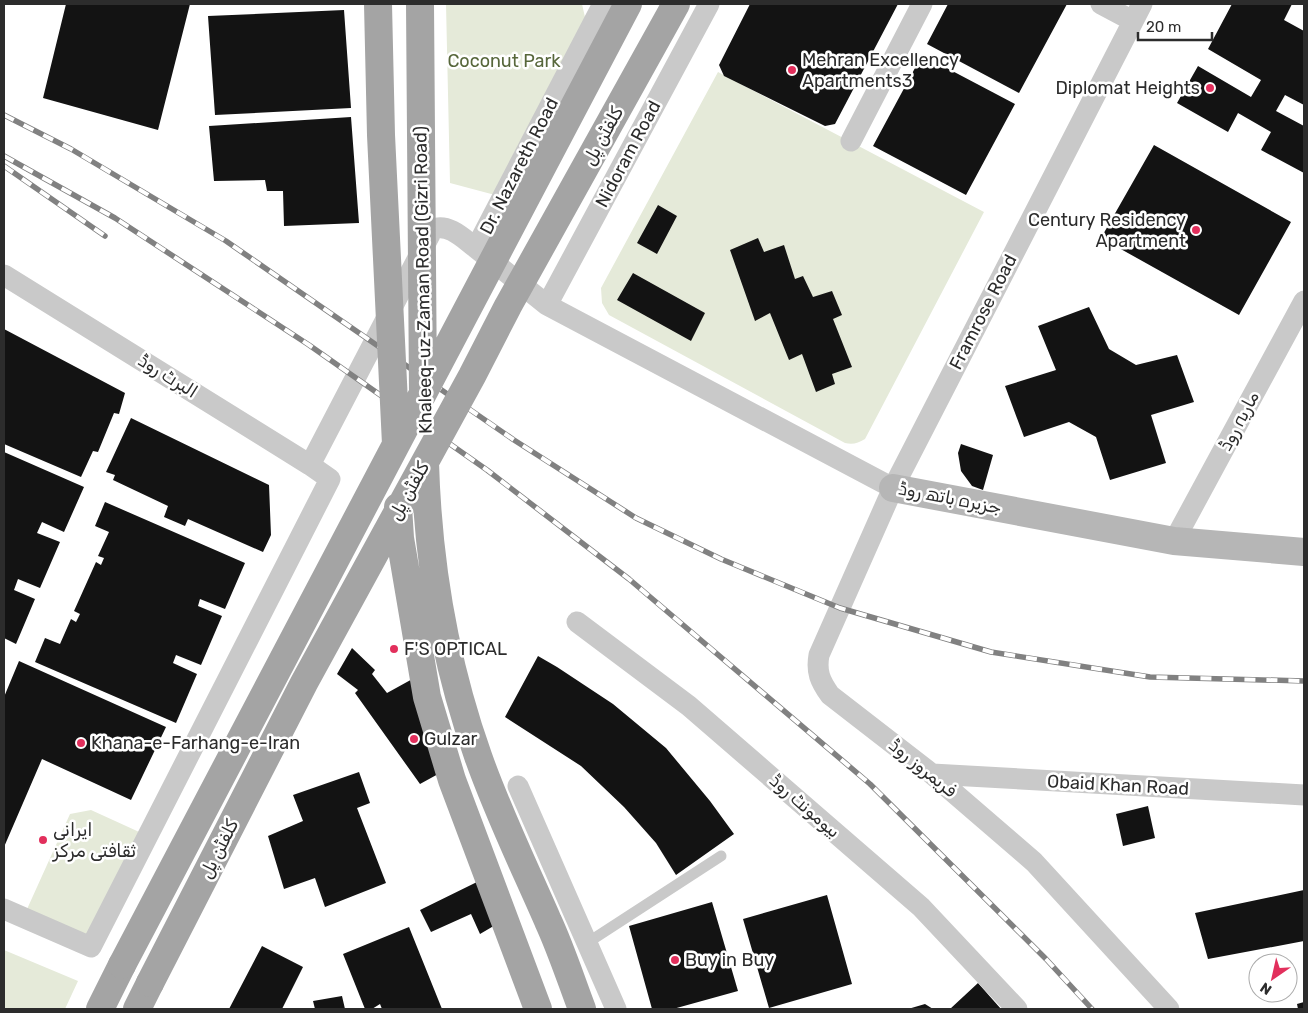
<svg xmlns="http://www.w3.org/2000/svg" width="1308" height="1013" viewBox="0 0 1308 1013" font-family="Rubik,Cairo,sans-serif">
	<style>
		.green { fill: #e5ead9 }
		.building { fill: #131313 }
		.lines { fill: none; stroke-linecap: round; stroke-linejoin: round }
		.lane { stroke: #c9c9c9; stroke-width: 11 }
		.street { stroke: #c9c9c9; stroke-width: 21 }
		.secondary { stroke: #b6b6b6; stroke-width: 28 }
		.primary { stroke: #a4a4a4; stroke-width: 28 }
		.rail-casing { stroke: #818181; stroke-width: 5.5 }
		.rail { stroke: #fff; stroke-width: 4; stroke-dasharray: 11; stroke-linecap: butt }
		.primary-bridge { stroke: #a4a4a4; stroke-width: 28 }
		.poi-dot { fill: #e22f5c; stroke: #fff; stroke-width: 2 }
		.labels { text-anchor: middle; stroke-width: 5; stroke-linejoin: round; paint-order: stroke }
		.poi-label { font-size: 18px; fill: #2c2c2c; stroke: #fff; text-anchor: start }
		.park-label { font-size: 18px; fill: #57673b; stroke: #fff }
		.street-label { font-size: 18px; fill: #2c2c2c; stroke: #fff }
	</style>
	<rect width="100%" height="100%" fill="#fff"/>
	<!-- green -->
	<path class="green" d="M 446,4 L 582,4 L 587,26 L 495,195 L 450,183 Z
		M 718,72 L 984,212 L 865,439 C 858,443 853,445 845,443 L 609,315 L 602,303 L 601,288 Z
		M 91,810 L 148,836 L 92,947 L 23,918 L 70,814 Z
		M 4,950 L 78,981 L 65,1009 L 4,1009 Z"/>
	<!-- building -->
	<path class="building" d="M 66,4 L 190,4 L 158,130 L 43,98 Z
		M 750,4 L 898,4 L 835,124 L 825,126 L 724,76 L 719,65 Z
		M 948,4 L 1067,4 L 1019,93 L 927,44 Z
		M 1232,4 L 1292,4 L 1284,20 L 1304,31 L 1304,105 L 1285,95 L 1276,111 L 1304,126 L 1304,173 L 1261,150 L 1271,132 L 1238,113 L 1228,132 L 1177,103 L 1198,66 L 1251,97 L 1261,80 L 1208,49 Z
		M 344,10 L 351,108 L 215,115 L 208,16 Z
		M 922,55 L 1015,104 L 966,195 L 873,146 Z
		M 351,117 L 359,223 L 284,226 L 283,191 L 267,191 L 265,180 L 214,181 L 209,126 Z
		M 1154,145 L 1291,222 L 1239,315 L 1101,238 Z
		M 658,205 L 677,216 L 657,254 L 637,243 Z
		M 758,238 L 764,252 L 784,245 L 795,279 L 803,276 L 813,297 L 832,291 L 842,315 L 833,319 L 852,367 L 832,374 L 835,384 L 816,392 L 802,354 L 789,360 L 770,313 L 755,321 L 730,250 Z
		M 633,273 L 705,313 L 691,341 L 617,300 Z
		M 1089,307 L 1109,349 L 1136,365 L 1177,355 L 1194,402 L 1151,415 L 1166,463 L 1110,480 L 1096,437 L 1069,422 L 1024,437 L 1005,386 L 1056,370 L 1038,326 Z
		M 4,329 L 125,393 L 119,414 L 114,413 L 98,452 L 93,451 L 81,477 L 4,444 Z
		M 131,418 L 269,485 L 271,535 L 263,552 L 188,519 L 185,526 L 164,517 L 168,506 L 113,480 L 115,475 L 106,472 Z
		M 961,444 L 993,455 L 983,490 L 972,486 L 961,471 L 958,453 Z
		M 4,452 L 84,487 L 64,532 L 42,522 L 37,533 L 60,542 L 40,588 L 18,579 L 14,590 L 35,599 L 16,644 L 4,638 Z
		M 105,502 L 245,563 L 225,609 L 200,599 L 198,606 L 222,616 L 201,665 L 176,655 L 173,663 L 197,674 L 176,723 L 35,662 L 45,638 L 60,644 L 71,619 L 76,622 L 80,614 L 74,611 L 96,562 L 101,565 L 104,558 L 98,556 L 109,532 L 95,526 Z
		M 352,648 L 375,670 L 372,674 L 387,693 L 416,677 L 440,773 L 420,784 L 355,693 L 358,690 L 337,674 Z
		M 538,656 L 557,667 L 613,704 L 666,748 L 710,801 L 734,834 L 676,875 L 656,843 L 624,807 L 581,766 L 505,717 Z
		M 19,661 L 166,727 L 131,800 L 42,759 L 4,847 L 4,697 Z
		M 359,772 L 370,803 L 357,808 L 386,883 L 325,907 L 315,878 L 284,889 L 268,836 L 303,821 L 293,795 Z
		M 1148,806 L 1155,838 L 1123,846 L 1116,814 Z
		M 479,881 L 497,924 L 480,934 L 471,914 L 431,932 L 420,910 Z
		M 1304,890 L 1304,941 L 1208,959 L 1195,913 Z
		M 827,895 L 852,984 L 769,1008 L 743,919 Z
		M 712,902 L 738,991 L 673,1009 L 652,1009 L 629,926 Z
		M 409,927 L 442,1009 L 382,1009 L 380,1004 L 372,1009 L 365,1009 L 343,954 Z
		M 262,946 L 303,967 L 282,1009 L 229,1009 Z
		M 978,983 L 1001,1009 L 950,1009 Z
		M 342,996 L 345,1009 L 315,1009 L 313,1001 Z
		M 1304,1002 L 1304,1009 L 1298,1009 L 1297,1004 Z
		M 925,1004 L 933,1009 L 908,1009 Z"/>
	<g class="lines">
		<!-- lane -->
		<path class="lane" d="M 587,943 L 721,856"/>
		<!-- street -->
		<path class="street" d="M 603,4 L 476,248 L 547,305 L 893,488
			M 1101,4 L 1133,21
			M 1142,4 L 893,488 L 819,655 C 816,672 820,681 830,695 L 932,774 L 1034,862 L 1169,1009
			M 851,141 L 922,4
			M 4,275 L 310,465 L 330,479 L 91,947 L 4,909
			M 547,305 L 709,4
			M 310,465 L 433,229 C 449,223 464,239 476,248
			M 1174,541 L 1304,301
			M 577,622 L 689,706 L 921,907 L 1017,1009
			M 932,774 L 1304,795
			M 518,786 L 616,1009"/>
		<!-- secondary -->
		<path class="secondary" d="M 893,488 L 1174,541 L 1304,552"/>
		<!-- primary -->
		<path class="primary" d="M 100,1009 L 122,965
			M 137,1009 L 150,983"/>
		<!-- rail casing -->
		<g class="rail-casing">
			<path id="rail" d="M 4,115 L 71,149 L 226,241 L 514,440 L 636,518 L 721,559 L 840,608 L 991,652 L 1150,677 L 1304,681
				M 4,156 L 115,218 L 309,345 L 487,470 L 629,579 L 870,784 L 1046,959 L 1092,1009
				M 4,166 L 105,236"/>
		</g>
		<!-- rail -->
		<use href="#rail" class="rail"/>
		<!-- primary-bridge -->
		<path class="primary-bridge" d="M 378,4 L 381,135 L 396,444
			M 420,4 L 423,392
			M 425,463 C 428,562 445,663 478,756 C 498,813 524,866 548,921 C 561,949 571,980 582,1009
			M 398,507 L 400,538 L 427,697 L 452,780 L 538,1009
			M 122,965 L 628,4
			M 150,983 L 304,683 L 472,376 L 508,306 L 676,4"/>
	</g>
	<!-- markers -->
	<g class="poi-dot">
		<circle cx="792" cy="70" r="5"/>
		<circle cx="1210" cy="88" r="5"/>
		<circle cx="1196" cy="230" r="5"/>
		<circle cx="394" cy="649" r="5"/>
		<circle cx="414" cy="739" r="5"/>
		<circle cx="81" cy="743" r="5"/>
		<circle cx="43" cy="840" r="5"/>
		<circle cx="675" cy="960" r="5"/>
	</g>
	<g class="labels">
		<!-- poi labels -->
		<g class="poi-label">
			<text x="802" y="66">Mehran Excellency<tspan x="802" dy="21">Apartments3</tspan></text>
			<text x="1200" y="94" text-anchor="end">Diplomat Heights</text>
			<text x="1186" y="226" text-anchor="end">Century Residency<tspan x="1186" dy="21">Apartment</tspan></text>
			<text x="404" y="655">F'S OPTICAL</text>
			<text x="424" y="745">Gulzar</text>
			<text x="91" y="749">Khana-e-Farhang-e-Iran</text>
			<text x="53" y="836">ایرانی<tspan x="53" dy="21">ثقافتی مرکز</tspan></text>
			<text x="685" y="966">Buy in Buy</text>
		</g>
		<!-- park labels -->
		<g class="park-label">
			<text x="504" y="67">Coconut Park</text>
		</g>
		<!-- street labels -->
		<g class="street-label">
			<text transform="translate(603 136) rotate(-61)" y="6">کلفٹن پل</text>
			<text transform="translate(628 154) rotate(-62)" y="6">Nidoram Road</text>
			<text transform="translate(519 166) rotate(-63)" y="6">Dr. Nazareth Road</text>
			<text transform="translate(423 280) rotate(-91)" y="6">Khaleeq-uz-Zaman Road (Gizri Road)</text>
			<text transform="translate(983 312) rotate(-63)" y="6">Framrose Road</text>
			<text transform="translate(168 376) rotate(32)" y="6">البرٹ روڈ</text>
			<text transform="translate(1239 421) rotate(-62)" y="6">ماریہ روڈ</text>
			<text transform="translate(409 491) rotate(-61)" y="6">کلفٹن پل</text>
			<text transform="translate(950 498) rotate(11)" y="6">جزیرہ باتھ روڈ</text>
			<text transform="translate(923 768) rotate(39)" y="6">فریمروز روڈ</text>
			<text transform="translate(1118 785) rotate(3)" y="6">Obaid Khan Road</text>
			<text transform="translate(805 806) rotate(41)" y="6">بیومونٹ روڈ</text>
			<text transform="translate(219 849) rotate(-63)" y="6">کلفٹن پل</text>
		</g>
	</g>
	<!-- border -->
	<rect width="1308" height="1013" fill="none" stroke="#2c2c2c" stroke-width="10"/>
	<!-- north arrow -->
	<g transform="translate(1273 978) rotate(214)"><circle r="24" fill="#ffffff" stroke="#ababab"/>
	<path d="M0-4L9 19L0 12L-9 19Z" fill="#e22f5c"/>
	<text y="-8" font-size="14" font-weight="bold" text-anchor="middle" fill="#2c2c2c">N</text>
	</g>
	<!-- scale -->
	<path d="M1138 32v8h74v-8" fill="none" stroke="#2c2c2c" stroke-width="2.5"/>
	<text x="1146" y="32" font-size="15" fill="#2c2c2c" stroke="#ffffff" stroke-width="4" paint-order="stroke">20 m</text>
</svg>
